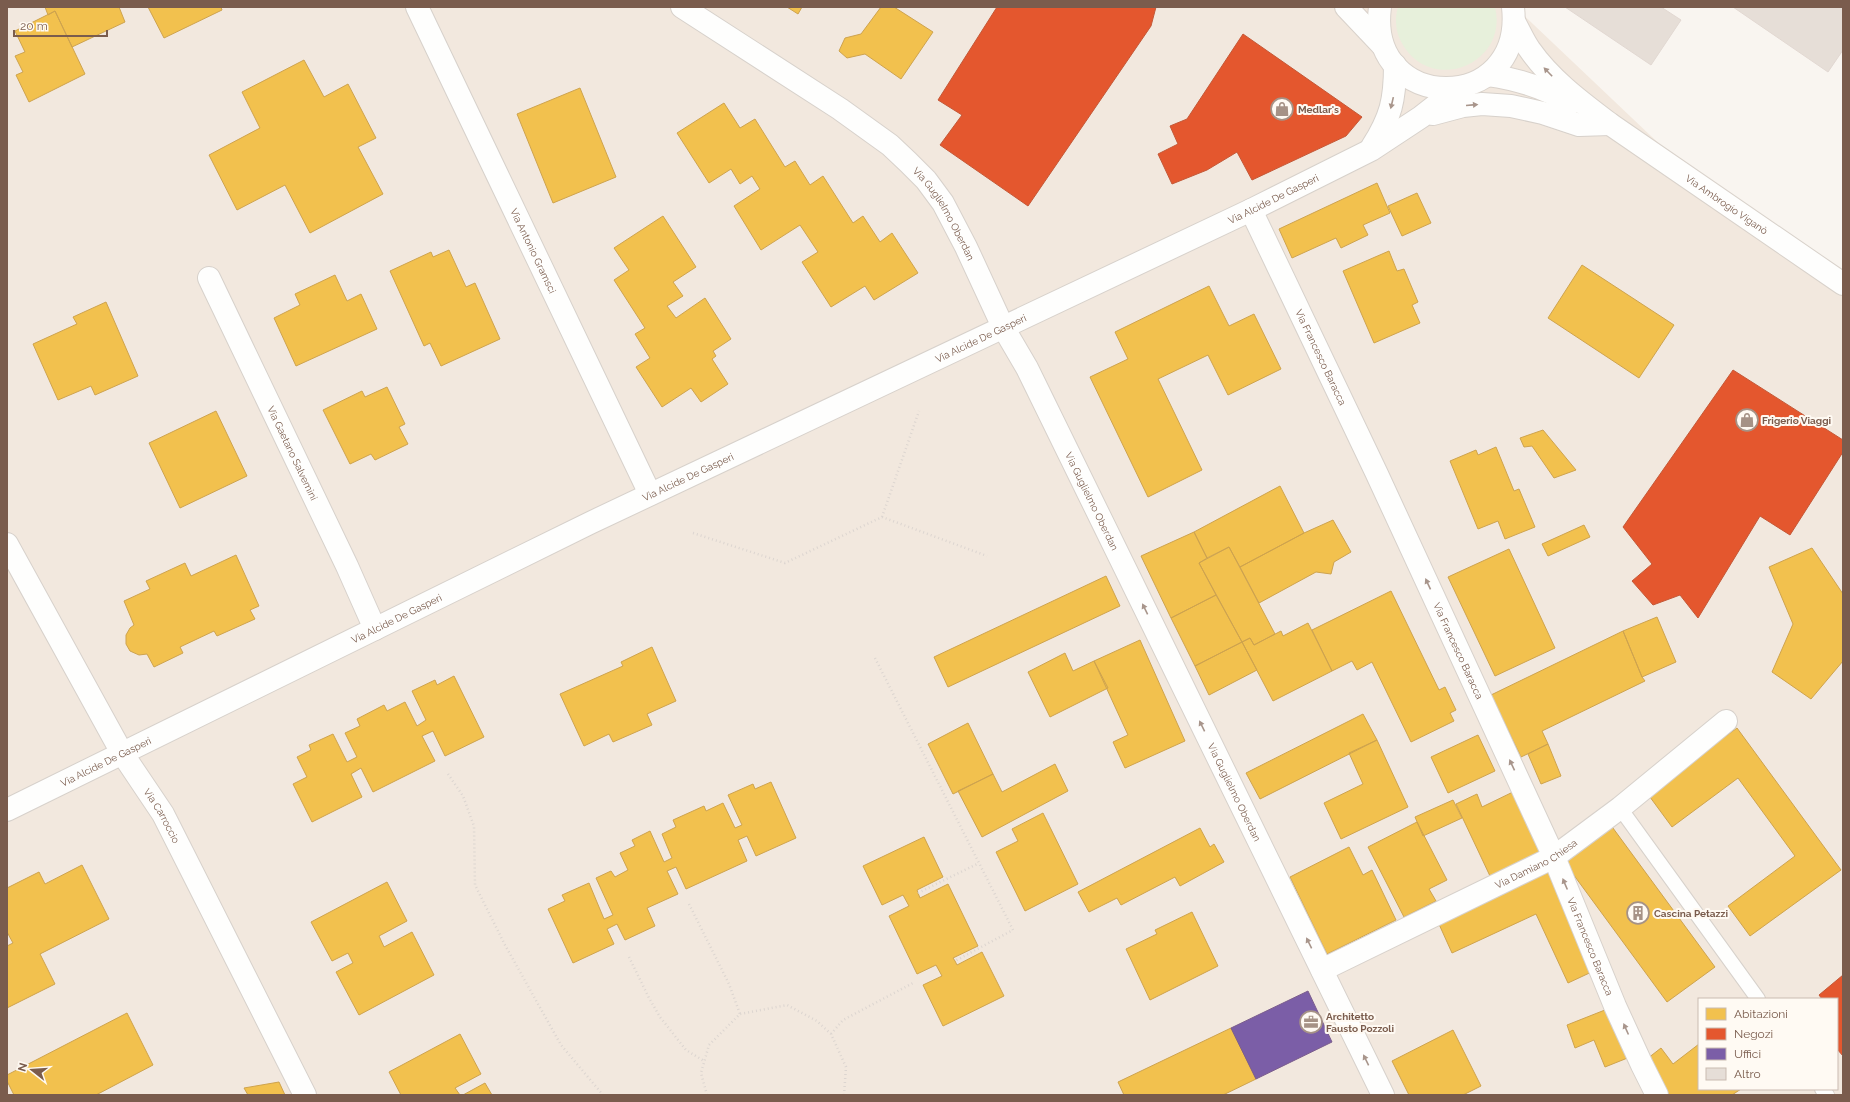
<svg xmlns="http://www.w3.org/2000/svg" width="1850" height="1102" viewBox="0 0 1850 1102" font-family="Raleway,sans-serif">
	<style>
		.residential { fill: #f2e8de; fill-rule: evenodd }
		.green { fill: #e7f0db }
		.homes { fill: #f2c14e; stroke: #cea34e }
		.shops { fill: #e4572e; stroke: #c45837 }
		.offices { fill: #7b5ea7; stroke: #7b5d8c }
		.building { fill: #e6ded7; stroke: #e2d8d2 }
		.lines { fill: none; stroke-linecap: round; stroke-linejoin: round }
		.service-casing { stroke: #d7d1cb; stroke-width: 16 }
		.minor-casing { stroke: #d7d1cb; stroke-width: 24 }
		.tertiary-casing { stroke: #d7d1cb; stroke-width: 24 }
		.secondary-casing { stroke: #d9d2cb; stroke-width: 24 }
		.path { stroke: #dcd5d0; stroke-width: 2.5; stroke-dasharray: 1 3; stroke-linecap: butt }
		.service { stroke: #fefefd; stroke-width: 14 }
		.minor { stroke: #fefefd; stroke-width: 22 }
		.tertiary { stroke: #fefefd; stroke-width: 22 }
		.secondary { stroke: #fefefd; stroke-width: 22 }
		.oneway { fill: #a8958b }
		.labels { text-anchor: middle; stroke-width: 4; stroke-linejoin: round; paint-order: stroke }
		.poi-label { font-size: 10px; font-weight: bold; fill: #7a5c4d; stroke: #fffaf3; text-anchor: start }
		.street-label { font-size: 10px; fill: #7a5c4d; stroke: #fffaf3 }
	</style>
	<rect width="100%" height="100%" fill="#f9f5f0"/>
	<!-- residential -->
	<path class="residential" d="M 7,7 L 1515,7 L 1711,193 L 1843,290 L 1843,1095 L 7,1095 ZM 1699,999 L 1837,999 L 1837,1089 L 1699,1089 Z"/>
	<!-- green -->
	<path class="green" d="M 1398,7 L 1495,7 C 1509,63 1433,95 1403,45 C 1396,34 1394,20 1398,7 Z"/>
	<!-- homes -->
	<path class="homes" d="M 45,7 L 119,7 L 125,22 L 72,47 L 55,11 L 48,15 Z
		M 148,7 L 221,7 L 222,10 L 164,38 Z
		M 787,7 L 802,7 L 798,14 Z
		M 881,7 L 894,7 L 933,32 L 901,79 L 865,54 L 847,58 L 839,51 L 845,38 L 861,34 Z
		M 55,11 L 85,74 L 29,102 L 16,75 L 23,72 L 15,56 L 25,52 L 15,31 Z
		M 304,60 L 324,97 L 348,84 L 376,138 L 358,147 L 383,194 L 310,233 L 285,185 L 237,210 L 209,155 L 260,128 L 242,92 Z
		M 580,88 L 616,177 L 553,203 L 517,114 Z
		M 724,103 L 740,128 L 755,119 L 785,167 L 795,161 L 810,185 L 823,176 L 853,223 L 863,216 L 880,242 L 892,233 L 918,273 L 874,300 L 865,286 L 831,307 L 802,262 L 818,252 L 800,225 L 761,250 L 734,206 L 760,189 L 752,176 L 740,184 L 731,169 L 709,183 L 677,133 Z
		M 1377,183 L 1390,213 L 1363,225 L 1368,235 L 1341,248 L 1336,238 L 1292,258 L 1279,229 Z
		M 1417,193 L 1431,223 L 1402,236 L 1388,206 Z
		M 663,216 L 696,267 L 673,282 L 683,296 L 667,306 L 676,318 L 705,298 L 731,339 L 713,351 L 716,356 L 712,359 L 728,384 L 701,402 L 691,388 L 662,407 L 636,367 L 650,358 L 635,334 L 645,328 L 614,280 L 629,270 L 614,248 Z
		M 449,250 L 466,287 L 475,283 L 500,339 L 441,366 L 430,343 L 424,346 L 390,271 L 431,252 L 433,257 Z
		M 1389,251 L 1397,271 L 1404,269 L 1418,302 L 1412,305 L 1420,323 L 1374,343 L 1343,271 Z
		M 1582,265 L 1674,325 L 1639,378 L 1548,318 Z
		M 335,275 L 347,301 L 361,294 L 377,329 L 296,366 L 274,318 L 300,305 L 295,294 Z
		M 1209,286 L 1229,326 L 1254,314 L 1281,369 L 1228,395 L 1208,355 L 1158,379 L 1202,470 L 1148,497 L 1090,377 L 1128,359 L 1115,332 Z
		M 106,302 L 138,376 L 95,395 L 91,386 L 58,400 L 33,344 L 77,324 L 73,317 Z
		M 387,387 L 405,424 L 399,427 L 408,444 L 375,460 L 371,454 L 350,464 L 323,410 L 362,391 L 365,397 Z
		M 216,411 L 247,476 L 180,508 L 149,443 Z
		M 1543,430 L 1576,470 L 1554,478 L 1532,446 L 1524,447 L 1520,438 Z
		M 1496,447 L 1514,491 L 1519,489 L 1535,527 L 1505,539 L 1498,521 L 1478,529 L 1450,461 L 1476,450 L 1478,455 Z
		M 1280,486 L 1304,533 L 1240,567 L 1229,547 L 1207,558 L 1194,532 Z
		M 1333,520 L 1351,552 L 1334,562 L 1331,574 L 1316,572 L 1259,603 L 1240,567 L 1304,533 Z
		M 1584,525 L 1590,537 L 1548,556 L 1542,544 Z
		M 1194,532 L 1207,558 L 1199,563 L 1216,595 L 1171,618 L 1141,556 Z
		M 1229,547 L 1275,634 L 1254,645 L 1250,638 L 1242,642 L 1199,563 Z
		M 1812,548 L 1843,594 L 1843,661 L 1811,699 L 1772,672 L 1793,624 L 1769,567 Z
		M 1509,549 L 1555,648 L 1495,676 L 1448,577 Z
		M 236,555 L 259,606 L 250,610 L 255,619 L 217,636 L 214,631 L 180,647 L 183,653 L 154,667 L 147,654 L 139,655 L 130,651 L 126,644 L 126,635 L 130,628 L 134,625 L 124,601 L 150,589 L 146,581 L 185,563 L 191,576 Z
		M 1106,576 L 1120,606 L 948,687 L 934,657 Z
		M 1391,591 L 1439,690 L 1445,687 L 1456,710 L 1450,713 L 1454,721 L 1411,742 L 1372,662 L 1357,670 L 1352,661 L 1332,671 L 1312,630 Z
		M 1216,595 L 1242,642 L 1195,666 L 1171,618 Z
		M 1657,617 L 1676,662 L 1642,677 L 1623,631 Z
		M 1308,623 L 1332,671 L 1273,701 L 1242,642 L 1250,638 L 1254,645 L 1281,631 L 1283,636 Z
		M 1623,631 L 1642,677 L 1645,681 L 1542,731 L 1548,744 L 1521,757 L 1491,695 Z
		M 1140,640 L 1185,741 L 1125,768 L 1113,742 L 1128,735 L 1094,661 Z
		M 1242,642 L 1257,670 L 1209,695 L 1195,666 Z
		M 652,647 L 676,701 L 647,714 L 652,725 L 613,742 L 609,734 L 584,746 L 560,694 L 623,666 L 621,662 Z
		M 1065,653 L 1073,671 L 1094,661 L 1108,688 L 1050,717 L 1028,672 Z
		M 454,676 L 484,737 L 445,756 L 433,731 L 422,736 L 435,761 L 373,792 L 361,768 L 351,774 L 362,797 L 312,822 L 293,784 L 307,777 L 297,757 L 311,750 L 309,745 L 333,734 L 347,762 L 357,757 L 345,733 L 360,726 L 357,719 L 384,705 L 387,711 L 405,702 L 417,726 L 426,720 L 412,691 L 435,680 L 437,685 Z
		M 1363,714 L 1377,740 L 1260,799 L 1246,773 Z
		M 968,723 L 993,774 L 953,794 L 928,744 Z
		M 1737,728 L 1841,870 L 1750,936 L 1728,906 L 1795,856 L 1738,778 L 1672,827 L 1647,793 Z
		M 1478,735 L 1495,771 L 1448,793 L 1431,757 Z
		M 1377,740 L 1408,807 L 1341,839 L 1324,803 L 1363,784 L 1349,753 Z
		M 1548,744 L 1561,776 L 1541,784 L 1528,754 Z
		M 1055,764 L 1068,791 L 982,837 L 958,791 L 993,774 L 1002,792 Z
		M 771,782 L 796,838 L 756,856 L 747,836 L 738,840 L 747,861 L 686,889 L 676,867 L 667,871 L 678,894 L 647,908 L 655,926 L 625,940 L 617,924 L 607,929 L 614,944 L 573,963 L 548,909 L 565,901 L 562,895 L 589,883 L 604,919 L 613,915 L 596,878 L 611,871 L 615,877 L 628,870 L 620,853 L 635,846 L 632,840 L 650,831 L 664,862 L 672,858 L 662,834 L 676,827 L 673,820 L 704,806 L 706,811 L 723,803 L 735,828 L 742,825 L 728,795 L 753,784 L 755,789 Z
		M 1515,791 L 1543,851 L 1490,876 L 1456,804 L 1477,794 L 1482,807 Z
		M 1453,800 L 1462,818 L 1423,836 L 1415,817 Z
		M 1043,813 L 1078,884 L 1025,911 L 996,852 L 1018,841 L 1012,829 Z
		M 1417,822 L 1447,880 L 1429,889 L 1436,901 L 1404,917 L 1368,847 Z
		M 1610,824 L 1715,967 L 1667,1002 L 1562,859 Z
		M 1200,828 L 1210,847 L 1214,844 L 1224,862 L 1180,886 L 1175,877 L 1121,905 L 1117,898 L 1089,912 L 1078,892 Z
		M 924,837 L 943,877 L 917,890 L 918,893 L 920,898 L 948,884 L 978,946 L 953,958 L 955,961 L 957,965 L 982,952 L 1004,996 L 943,1026 L 923,985 L 942,976 L 936,965 L 917,974 L 889,916 L 909,906 L 903,895 L 882,905 L 863,866 Z
		M 1349,847 L 1363,875 L 1372,870 L 1396,920 L 1327,954 L 1290,877 Z
		M 82,865 L 109,919 L 40,954 L 55,984 L 7,1008 L 7,946 L 13,943 L 7,932 L 7,888 L 39,872 L 45,884 Z
		M 1552,869 L 1598,969 L 1568,983 L 1536,914 L 1452,953 L 1438,922 Z
		M 387,882 L 407,921 L 379,936 L 384,947 L 412,932 L 434,975 L 359,1015 L 336,972 L 353,963 L 348,953 L 332,961 L 311,922 Z
		M 1192,912 L 1218,966 L 1150,1000 L 1126,949 L 1157,934 L 1155,930 Z
		M 1615,1006 L 1635,1055 L 1605,1067 L 1594,1040 L 1575,1048 L 1567,1025 Z
		M 127,1013 L 153,1065 L 96,1095 L 14,1095 L 7,1081 L 7,1075 Z
		M 1231,1028 L 1256,1079 L 1223,1095 L 1124,1095 L 1118,1082 Z
		M 1453,1030 L 1481,1086 L 1463,1095 L 1409,1095 L 1392,1061 Z
		M 460,1034 L 481,1074 L 455,1088 L 460,1095 L 401,1095 L 389,1072 Z
		M 1699,1044 L 1699,1089 L 1741,1089 L 1732,1095 L 1665,1095 L 1643,1062 L 1661,1048 L 1673,1064 Z
		M 279,1082 L 285,1095 L 248,1095 L 244,1088 Z
		M 485,1083 L 492,1095 L 463,1095 Z"/>
	<!-- shops -->
	<path class="shops" d="M 997,7 L 1156,7 L 1151,26 L 1028,206 L 940,145 L 962,115 L 938,100 Z
		M 1243,34 L 1362,117 L 1346,136 L 1252,180 L 1237,152 L 1207,170 L 1172,184 L 1158,154 L 1178,144 L 1170,126 L 1187,119 Z
		M 1733,370 L 1843,440 L 1843,452 L 1790,535 L 1760,516 L 1698,618 L 1680,595 L 1653,605 L 1632,581 L 1652,564 L 1623,527 Z
		M 1843,975 L 1843,1056 L 1837,1049 L 1837,999 L 1822,999 L 1819,995 Z"/>
	<!-- offices -->
	<path class="offices" d="M 1308,991 L 1332,1042 L 1256,1079 L 1231,1028 Z"/>
	<!-- building -->
	<path class="building" d="M 1565,7 L 1661,7 L 1681,20 L 1651,65 Z
		M 1733,7 L 1843,7 L 1843,50 L 1828,72 Z"/>
	<g class="lines">
		<!-- service casing -->
		<g class="service-casing">
			<path id="service" d="M 1620,808 L 1758,999
				M 1822,1089 L 1827,1095"/>
		</g>
		<!-- minor casing -->
		<g class="minor-casing">
			<g id="minor">
				<path id="s1" d="M 417,7 L 650,494"/>
				<path id="s2" d="M 682,7 L 840,109 L 890,145 L 908,162 L 926,180 L 943,203 L 966,247 L 1003,327 L 1027,368 L 1383,1095"/>
				<path id="s3" d="M 1251,210 L 1376,472 L 1554,857 L 1615,1006 L 1642,1065 L 1657,1095"/>
				<path id="s4" d="M 209,278 L 347,566 L 375,629"/>
				<path id="s5" d="M 7,544 L 122,753 L 163,814 L 305,1095"/>
				<path id="s6" d="M 1322,970 L 1554,857 L 1620,808 L 1726,721"/>
			</g>
		</g>
		<!-- tertiary casing -->
		<g class="tertiary-casing">
			<g id="tertiary">
				<path d="M 1433,114 L 1463,106 L 1482,104 L 1511,106 L 1543,113 L 1579,125 L 1610,124"/>
				<path d="M 1372,147 C 1391,117 1395,100 1395,65"/>
				<path id="s7" d="M 7,810 L 590,523 L 1251,210 L 1371,150 L 1421,117 L 1444,99 L 1466,86"/>
			</g>
		</g>
		<!-- secondary casing -->
		<g class="secondary-casing">
			<g id="secondary">
				<path d="M 1346,7 L 1382,45"/>
				<path d="M 1380,7 C 1366,114 1525,116 1513,7"/>
				<path id="s8" d="M 1515,23 C 1520,32 1524,42 1530,50 C 1551,80 1581,102 1610,124 L 1843,284"/>
				<path d="M 1488,75 C 1518,79 1545,88 1571,103"/>
			</g>
		</g>
		<!-- path -->
		<path class="path" d="M 882,517 L 919,411
			M 693,533 L 785,563 L 882,517 L 987,556
			M 875,658 L 1013,930 L 955,961
			M 448,774 L 463,796 L 474,826 L 475,885 L 505,945 L 561,1045 L 603,1095
			M 918,893 L 979,863
			M 689,904 L 729,984 L 740,1014
			M 629,957 L 649,998 L 660,1017 L 686,1050 L 704,1061
			M 831,1034 L 843,1020 L 913,983
			M 707,1095 L 701,1073 L 709,1045 L 740,1014 L 787,1005 L 817,1021 L 831,1034 L 846,1067 L 844,1095"/>
		<!-- service -->
		<use href="#service" class="service"/>
		<!-- minor -->
		<use href="#minor" class="minor"/>
		<!-- tertiary -->
		<use href="#tertiary" class="tertiary"/>
		<!-- secondary -->
		<use href="#secondary" class="secondary"/>
	</g>
	<!-- one-way arrows -->
	<defs><path id="oneway-solid" d="M-6-.8H1V-3.2L6.5 0L1 3.2V.8H-6Z"/></defs>
	<g class="oneway">
		<use href="#oneway-solid" transform="translate(1548 72) rotate(-134)"/>
		<use href="#oneway-solid" transform="translate(1392 103) rotate(103)"/>
		<use href="#oneway-solid" transform="translate(1472 105) rotate(-5)"/>
		<use href="#oneway-solid" transform="translate(1428 584) rotate(-115)"/>
		<use href="#oneway-solid" transform="translate(1145 609) rotate(-116)"/>
		<use href="#oneway-solid" transform="translate(1202 726) rotate(-116)"/>
		<use href="#oneway-solid" transform="translate(1512 765) rotate(-115)"/>
		<use href="#oneway-solid" transform="translate(1565 884) rotate(-113)"/>
		<use href="#oneway-solid" transform="translate(1309 943) rotate(-116)"/>
		<use href="#oneway-solid" transform="translate(1626 1029) rotate(-114)"/>
		<use href="#oneway-solid" transform="translate(1366 1060) rotate(-116)"/>
	</g>
	<!-- icons -->
	<defs>
		<g id="shop-ring" transform="scale(1.15)"><circle r="9.5" fill="#fffaf3" stroke="#a69286" stroke-width="1.5"/><path d="M-5-2.5h2.3a2.7 3.5 0 0 1 5.4 0H5L5.5 6h-11ZM-1.5-2.5h3a1.5 2.3 0 0 0-3 0Z" fill="#a69286"/></g>
		<g id="building-ring" transform="scale(1.15)"><circle r="9.5" fill="#fffaf3" stroke="#a69286" stroke-width="1.5"/><path d="M-4-6H4V6H1V3H-1V6H-4ZM-2.5-4.3h1.7v1.8h-1.7ZM.8-4.3h1.7v1.8H.8ZM-2.5-1h1.7V.8h-1.7ZM.8-1h1.7V.8H.8Z" fill="#a69286"/></g>
		<g id="office-ring" transform="scale(1.15)"><circle r="9.5" fill="#fffaf3" stroke="#a69286" stroke-width="1.5"/><path d="M-6-3h4V-5.5h4V-3h4V5H-6ZM-1-4.5V-3h2v-1.5ZM-6 0V1H6V0Z" fill="#a69286"/></g>
	</defs>
	<g fill-rule="evenodd">
		<use href="#shop-ring" x="1282" y="109"/>
		<use href="#shop-ring" x="1747" y="420"/>
		<use href="#building-ring" x="1638" y="913"/>
		<use href="#office-ring" x="1311" y="1022"/>
	</g>
	<g class="labels">
		<!-- poi labels -->
		<g class="poi-label">
			<text x="1298" y="113">Medlar's</text>
			<text x="1762" y="424">Frigerio Viaggi</text>
			<text x="1654" y="917">Cascina Petazzi</text>
			<text x="1326" y="1020">Architetto<tspan x="1326" dy="12">Fausto Pozzoli</tspan></text>
		</g>
		<!-- street labels -->
		<g class="street-label">
			<text dy="4" stroke="none"><textPath href="#s7" startOffset="1406">Via Alcide De Gasperi</textPath></text>
			<text dy="4" stroke="none"><textPath href="#s8" startOffset="282">Via Ambrogio Viganò</textPath></text>
			<text dy="4" stroke="none"><textPath href="#s2" startOffset="338">Via Guglielmo Oberdan</textPath></text>
			<text dy="4" stroke="none"><textPath href="#s1" startOffset="270">Via Antonio Gramsci</textPath></text>
			<text dy="4" stroke="none"><textPath href="#s7" startOffset="1082">Via Alcide De Gasperi</textPath></text>
			<text dy="4" stroke="none"><textPath href="#s3" startOffset="163">Via Francesco Baracca</textPath></text>
			<text dy="4" stroke="none"><textPath href="#s4" startOffset="194">Via Gaetano Salvemini</textPath></text>
			<text dy="4" stroke="none"><textPath href="#s7" startOffset="758">Via Alcide De Gasperi</textPath></text>
			<text dy="4" stroke="none"><textPath href="#s2" startOffset="662">Via Guglielmo Oberdan</textPath></text>
			<text dy="4" stroke="none"><textPath href="#s7" startOffset="434">Via Alcide De Gasperi</textPath></text>
			<text dy="4" stroke="none"><textPath href="#s3" startOffset="487">Via Francesco Baracca</textPath></text>
			<text dy="4" stroke="none"><textPath href="#s7" startOffset="110">Via Alcide De Gasperi</textPath></text>
			<text dy="4" stroke="none"><textPath href="#s2" startOffset="986">Via Guglielmo Oberdan</textPath></text>
			<text dy="4" stroke="none"><textPath href="#s5" startOffset="313">Via Carroccio</textPath></text>
			<text dy="4" stroke="none"><textPath href="#s6" startOffset="239">Via Damiano Chiesa</textPath></text>
			<text dy="4" stroke="none"><textPath href="#s3" startOffset="811">Via Francesco Baracca</textPath></text>
		</g>
	</g>
	<!-- border -->
	<rect width="1850" height="1102" fill="none" stroke="#7a5c4d" stroke-width="16"/>
	<!-- legend -->
	<rect x="1698" y="998" width="140" height="92" fill="#fffaf3" stroke="#cabbb1"/>
	<rect x="1706" y="1008" width="20" height="12" fill="#f2c14e" stroke="#cabbb1"/>
	<text x="1734" y="1018" font-size="12" fill="#7a5c4d">Abitazioni</text>
	<rect x="1706" y="1028" width="20" height="12" fill="#e4572e" stroke="#cabbb1"/>
	<text x="1734" y="1038" font-size="12" fill="#7a5c4d">Negozi</text>
	<rect x="1706" y="1048" width="20" height="12" fill="#7b5ea7" stroke="#cabbb1"/>
	<text x="1734" y="1058" font-size="12" fill="#7a5c4d">Uffici</text>
	<rect x="1706" y="1068" width="20" height="12" fill="#e6ded7" stroke="#cabbb1"/>
	<text x="1734" y="1078" font-size="12" fill="#7a5c4d">Altro</text>
	<!-- north arrow -->
	<g transform="translate(32 1070) rotate(287)" stroke="#fffaf3" stroke-width="3" paint-order="stroke">
	<path d="M0-3L7 15L0 10L-7 15Z" fill="#7a5c4d"/>
	<text y="-6" font-size="11" font-weight="bold" text-anchor="middle" fill="#7a5c4d">N</text>
	</g>
	<!-- scale -->
	<path d="M14 30v6h93v-6" fill="none" stroke="#7a5c4d" stroke-width="2"/>
	<text x="20" y="30" font-size="12" fill="#7a5c4d" stroke="#fffaf3" stroke-width="3" paint-order="stroke">20 m</text>
</svg>
